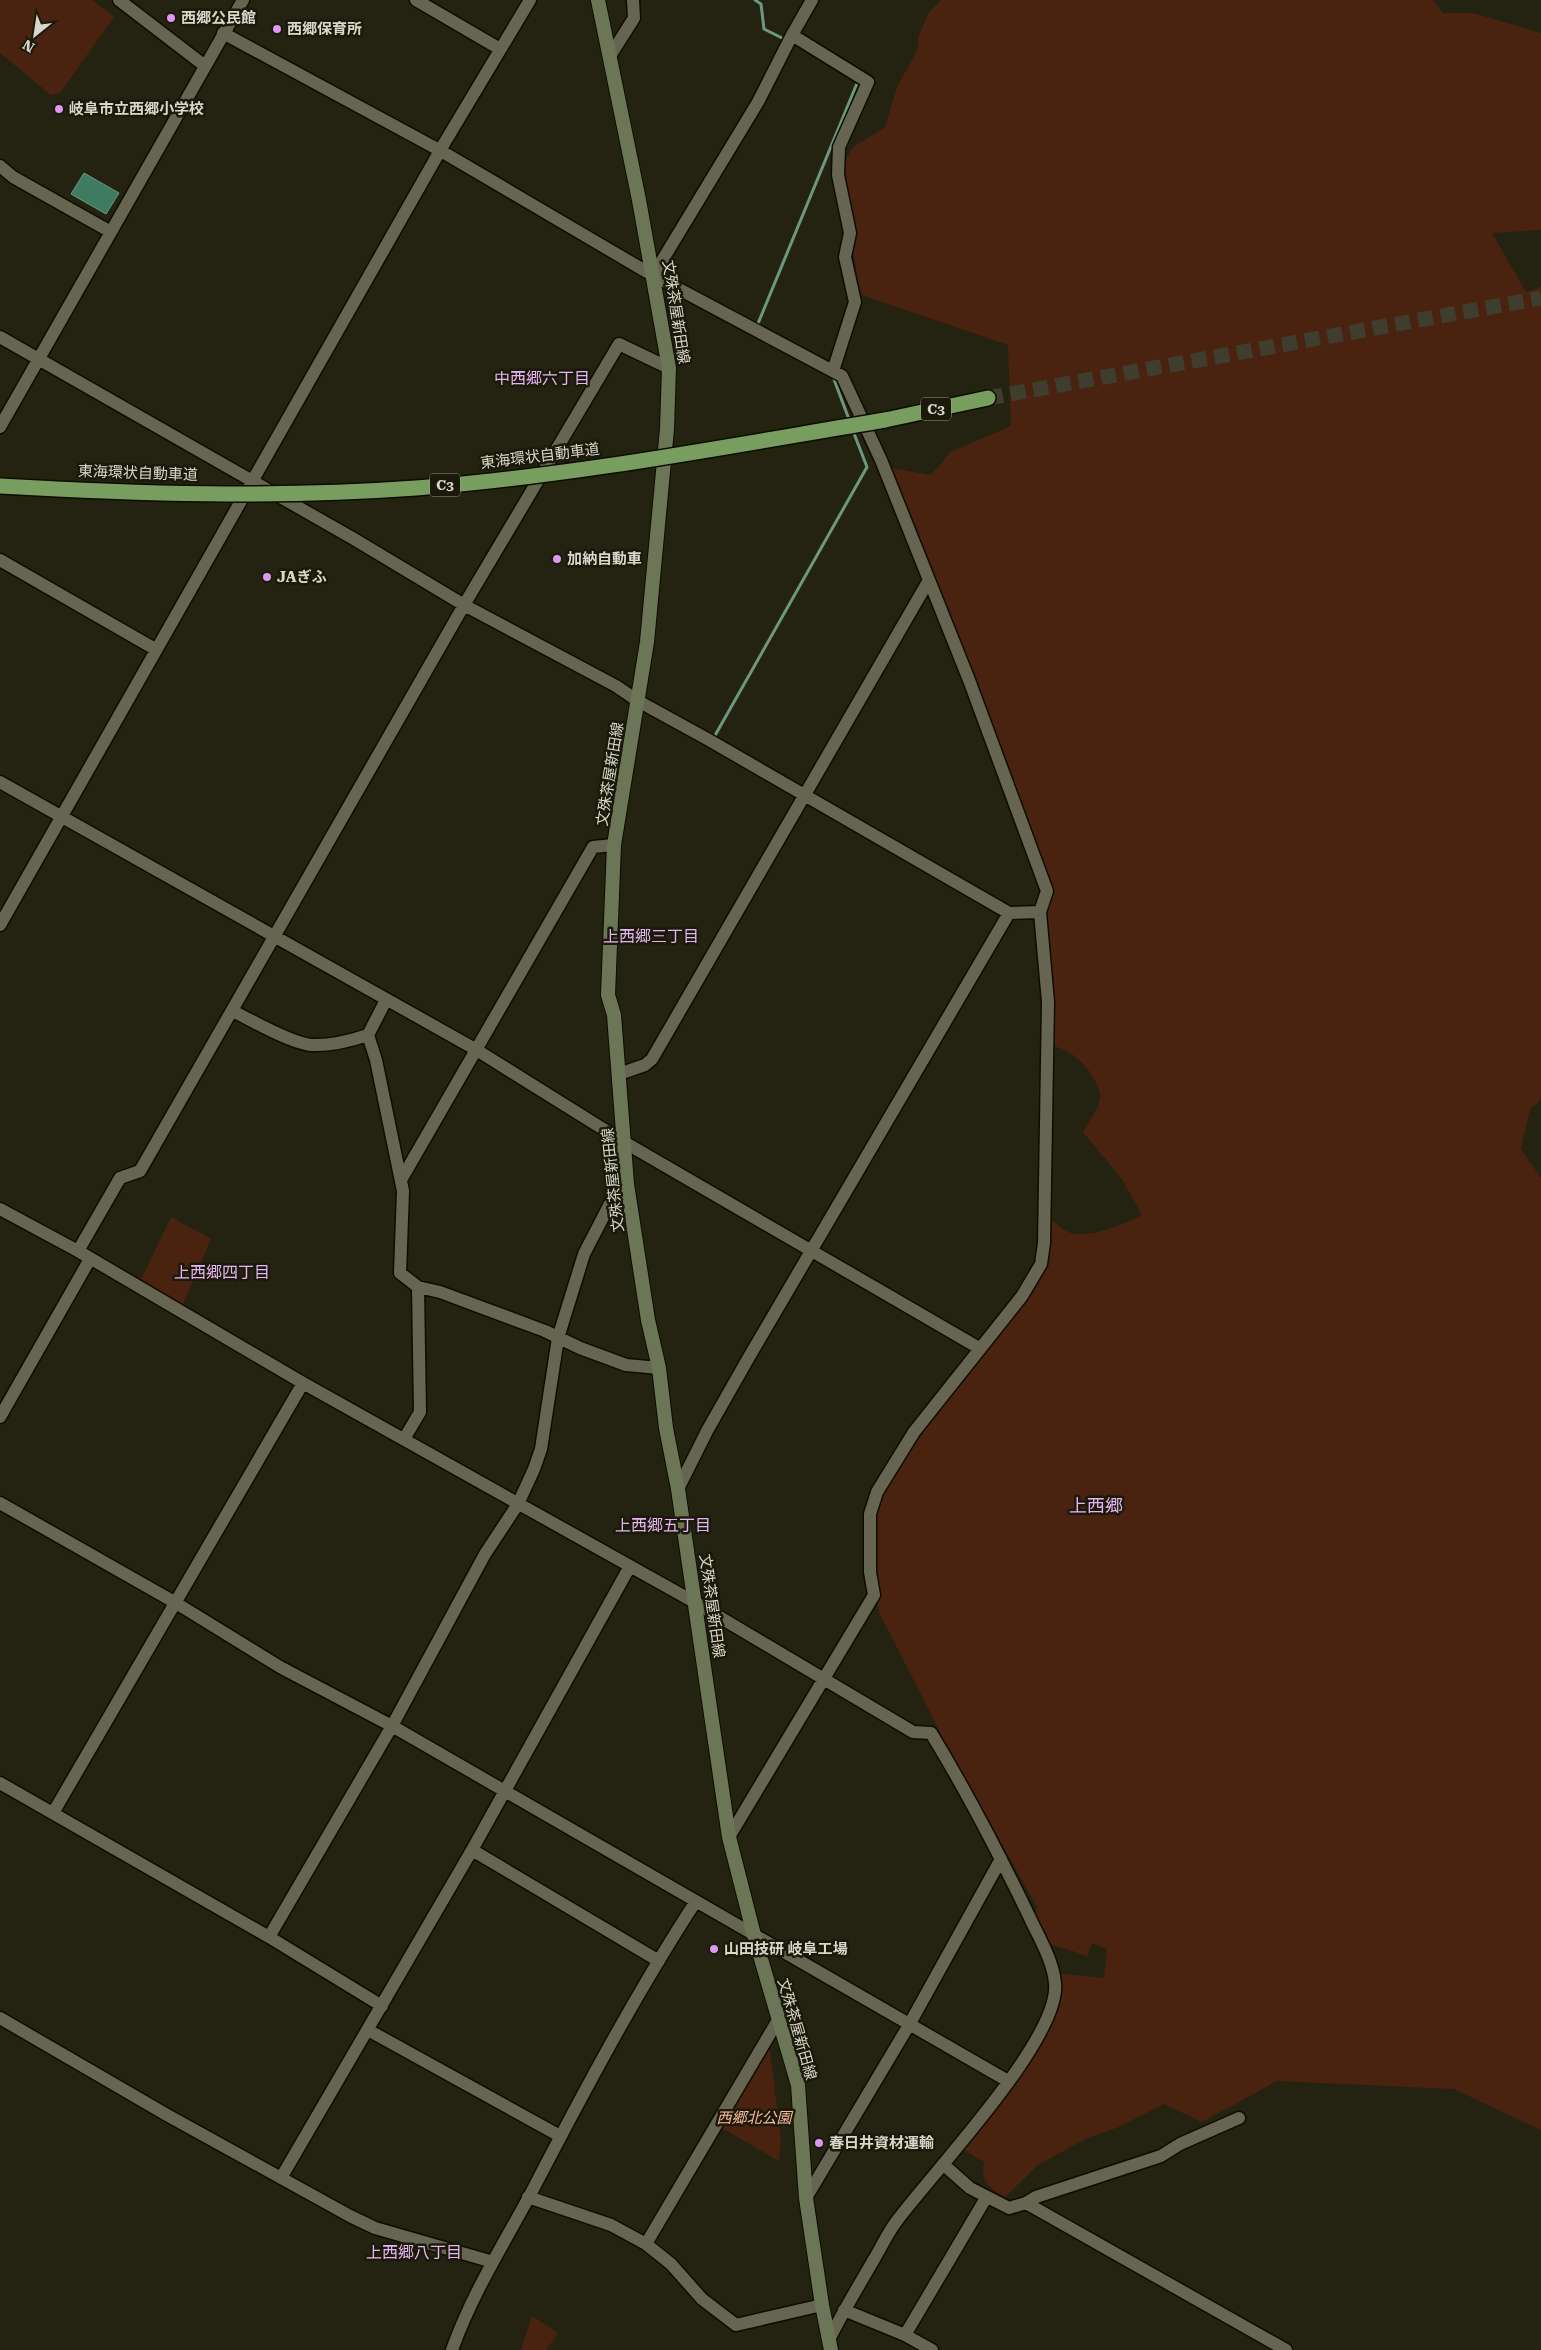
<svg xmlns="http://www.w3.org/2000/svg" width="1541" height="2350" viewBox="0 0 1541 2350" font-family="'Roboto Serif','Noto Sans JP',serif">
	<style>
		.green { fill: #4a2310 }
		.water { fill: #3e7b60; stroke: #6c9780 }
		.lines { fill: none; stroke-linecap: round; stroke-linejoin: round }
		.stream { stroke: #6c9780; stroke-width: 3 }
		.motorway-tunnel { stroke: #3f3e2e; stroke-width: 15; stroke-dasharray: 15 8; stroke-linecap: butt }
		.minor-casing { stroke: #0e0c01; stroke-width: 15 }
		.secondary-casing { stroke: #0e0c01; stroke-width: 16 }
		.motorway-casing { stroke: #0e0c01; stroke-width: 18 }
		.minor { stroke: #666552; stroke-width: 12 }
		.secondary { stroke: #6b7656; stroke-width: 14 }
		.motorway { stroke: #789e5f; stroke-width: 15 }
		.motorway-bridge-casing { stroke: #0e0c01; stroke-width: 18; stroke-linecap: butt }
		.motorway-bridge { stroke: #789e5f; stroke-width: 15 }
		.poi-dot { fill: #de98f3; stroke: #1b1909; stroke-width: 2 }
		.labels { text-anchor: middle; stroke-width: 5; stroke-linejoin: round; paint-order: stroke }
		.shield { fill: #1b1909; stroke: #9f9e92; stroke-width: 1 }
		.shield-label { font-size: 14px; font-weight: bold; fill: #d7d7cc }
		.poi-label { font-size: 15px; font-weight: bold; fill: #d7d7cc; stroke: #1b1909; text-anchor: start }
		.street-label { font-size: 15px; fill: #d7d7cc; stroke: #1b1909 }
		.park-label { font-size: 15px; font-style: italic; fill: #fcbb9d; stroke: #1b1909 }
		.neighbourhood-label { font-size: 16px; fill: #e5b5f3; stroke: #1b1909 }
		.quarter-label { font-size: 18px; fill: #e5b5f3; stroke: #1b1909 }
	</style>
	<rect width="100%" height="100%" fill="#242312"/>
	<!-- green -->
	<path class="green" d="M 0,0 L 92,0 L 114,17 L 60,93 L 51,95 L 0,53 Z
		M 941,0 L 1433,0 L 1443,13 L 1473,13 L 1541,33 L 1541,230 L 1492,233 L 1526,292 L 1541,287 L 1541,1096 L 1538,1103 L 1530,1109 L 1521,1149 L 1541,1178 L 1541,2130 L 1454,2089 L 1277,2081 L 1202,2122 L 1164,2104 L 1119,2127 L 1087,2138 L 1038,2165 L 1005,2197 C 990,2189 980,2180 984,2162 L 963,2149 L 1047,2029 L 1055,1973 L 1104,1978 L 1107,1949 L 1092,1943 L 1087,1957 C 1061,1942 1028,1952 1037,1907 L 941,1734 L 879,1612 L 866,1555 L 883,1472 L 966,1377 L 1031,1285 L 1038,1269 L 1042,1222 L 1053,1220 C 1058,1226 1067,1233 1075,1234 C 1096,1236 1125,1224 1142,1215 L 1122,1179 L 1083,1132 C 1088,1122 1102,1105 1100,1094 C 1096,1071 1066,1040 1042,1047 L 1048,905 L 1034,835 L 891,468 L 931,475 L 951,452 L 1011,426 L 1008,345 L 859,294 L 842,166 L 852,148 L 885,127 L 897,87 L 917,51 L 919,35 L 929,12 Z
		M 171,1217 L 211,1239 L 181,1309 L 139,1284 Z
		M 769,2043 L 781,2140 L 779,2161 L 720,2127 Z
		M 532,2316 L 558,2333 L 546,2350 L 521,2350 Z"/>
	<!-- water -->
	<path class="water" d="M 84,173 L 119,193 L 106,214 L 71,194 Z"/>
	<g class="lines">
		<!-- stream -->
		<path class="stream" d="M 755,0 L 761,4 L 764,29 L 786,40
			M 757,326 L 858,81
			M 832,374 L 850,422
			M 713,739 L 867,467 L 853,431"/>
		<!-- motorway-tunnel -->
		<path class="motorway-tunnel" d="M 988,398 L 1541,298"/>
		<!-- minor casing -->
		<g class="minor-casing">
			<path id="minor" d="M 119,0 L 205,66
				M 416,0 L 500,49
				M 223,33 L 441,151 L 647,272 L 842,376 L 881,460 L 969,680 L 1047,891 L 1040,912 L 1048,1002 L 1044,1243 L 1041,1264 L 1022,1296 L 914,1432 L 877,1492 L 870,1514 L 870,1572 L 874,1595 L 729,1837
				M 792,35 L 868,82 L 839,147 L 838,175 L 850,233 L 845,257 L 855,302 L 833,371
				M 610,56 L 634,18 L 633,0
				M 0,166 L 13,177 L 111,232
				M 654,274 L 758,102 L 792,35 L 812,0
				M 0,337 L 354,539 L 464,605 L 616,686 L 638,701 L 709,740 L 1009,913 L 1040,912
				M 0,427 L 243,0
				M 0,560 L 155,649
				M 0,782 L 475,1049 L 624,1142 L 979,1348
				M 0,925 L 445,142 L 530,0
				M 386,1000 L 368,1035 L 376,1060 L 403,1191 L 400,1273 L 418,1287 L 440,1292 L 545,1331 L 580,1348 L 626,1365 L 659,1368
				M 233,1011 C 252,1021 291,1043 311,1045 C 330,1046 350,1041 368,1035
				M 619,1074 L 645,1065 L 652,1059 L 929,580
				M 401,1180 L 593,847 L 614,845
				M 0,1209 L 78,1251 L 303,1383 L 696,1603 L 913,1732 L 931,1733 C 967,1792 999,1854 1029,1916 C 1038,1936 1053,1960 1055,1983 C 1061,2039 931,2174 896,2222 C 887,2234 881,2248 873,2261 C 858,2287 842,2313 829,2340
				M 78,1251 L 120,1178 L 140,1171 L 464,605 L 619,344 L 669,368
				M 0,1417 L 90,1259
				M 404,1439 L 420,1412 L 418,1287
				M 678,1489 L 707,1431 L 749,1357 L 1009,913
				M 0,1503 L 176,1603 L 280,1667 L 392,1726 L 1008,2081
				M 0,1783 L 269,1937 L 382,2006
				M 53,1813 L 303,1383
				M 472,1850 L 659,1961
				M 269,1937 L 392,1726 L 485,1554 L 518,1504 L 534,1469 L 541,1449 L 558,1338 L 584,1254 L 614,1196 L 622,1154
				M 0,2018 L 167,2115 L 350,2216 L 375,2228 L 493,2262
				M 368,2030 L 560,2136
				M 944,2165 L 970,2188 L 1009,2208 L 1026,2203 L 1036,2197 L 1161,2156 L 1180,2144 L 1239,2118
				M 281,2178 L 472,1850 L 629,1568
				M 528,2197 L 611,2225 L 646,2244 L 671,2264 L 702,2299 L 736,2325 L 822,2305
				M 806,2198 L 909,2025 L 1001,1859
				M 1026,2203 L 1286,2350
				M 646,2244 L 778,2020
				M 844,2310 L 905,2335 L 932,2350
				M 905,2335 L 986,2198
				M 452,2350 C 471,2296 503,2245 530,2195 C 582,2095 635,1995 696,1901"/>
		</g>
		<!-- secondary casing -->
		<g class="secondary-casing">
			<path id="secondary" d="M 598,0 L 639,200 L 669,368 L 667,429 L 647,642 L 614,845 L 608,995 L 614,1015 L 627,1184 L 648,1320 L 659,1368 L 666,1428 L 678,1489 L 729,1837 L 754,1935 L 798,2085 L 806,2198 L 822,2305 L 831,2350"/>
		</g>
		<!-- motorway casing -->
		<g class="motorway-casing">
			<path id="motorway" d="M 885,420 L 988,398"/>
		</g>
		<!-- minor -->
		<use href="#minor" class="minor"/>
		<!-- secondary -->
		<use href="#secondary" class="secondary"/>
		<!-- motorway -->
		<use href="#motorway" class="motorway"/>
		<!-- motorway-bridge casing -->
		<g class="motorway-bridge-casing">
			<path id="motorway-bridge" d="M 0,486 C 138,494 278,498 416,488 C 573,476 729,446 885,420"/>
		</g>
		<!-- motorway-bridge -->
		<use href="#motorway-bridge" class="motorway-bridge"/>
	</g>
	<!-- markers -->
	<g class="poi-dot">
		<circle cx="171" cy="18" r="5"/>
		<circle cx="277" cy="29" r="5"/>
		<circle cx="59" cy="109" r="5"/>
		<circle cx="557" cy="559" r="5"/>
		<circle cx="267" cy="577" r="5"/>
		<circle cx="714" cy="1949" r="5"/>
		<circle cx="819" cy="2143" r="5"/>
	</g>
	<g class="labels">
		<!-- shield labels -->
		<g class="shield">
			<rect x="921" y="397.5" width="30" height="23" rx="4"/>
			<rect x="430" y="473.5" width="30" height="23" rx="4"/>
		</g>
		<g class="shield-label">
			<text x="936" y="414">C3</text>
			<text x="445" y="490">C3</text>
		</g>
		<!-- poi labels -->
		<g class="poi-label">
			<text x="181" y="23">西郷公民館</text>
			<text x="287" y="34">西郷保育所</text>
			<text x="69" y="114">岐阜市立西郷小学校</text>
			<text x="567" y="564">加納自動車</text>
			<text x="277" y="582">JAぎふ</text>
			<text x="724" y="1954">山田技研 岐阜工場</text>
			<text x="829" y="2148">春日井資材運輸</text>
		</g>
		<!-- street labels -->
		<g class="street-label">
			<text transform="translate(676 312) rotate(81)" y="5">文殊茶屋新田線</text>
			<text transform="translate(540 456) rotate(-7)" y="5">東海環状自動車道</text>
			<text transform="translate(138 473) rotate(2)" y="5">東海環状自動車道</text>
			<text transform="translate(610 774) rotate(-81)" y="5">文殊茶屋新田線</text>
			<text transform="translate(613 1180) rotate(-96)" y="5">文殊茶屋新田線</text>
			<text transform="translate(712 1606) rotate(82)" y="5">文殊茶屋新田線</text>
			<text transform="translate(797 2029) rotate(74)" y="5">文殊茶屋新田線</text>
		</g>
		<!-- park labels -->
		<g class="park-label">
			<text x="754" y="2123">西郷北公園</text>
		</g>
		<!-- neighbourhood labels -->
		<g class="neighbourhood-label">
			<text x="542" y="384">中西郷六丁目</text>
			<text x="651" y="942">上西郷三丁目</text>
			<text x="222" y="1278">上西郷四丁目</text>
			<text x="663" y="1531">上西郷五丁目</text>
			<text x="414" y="2258">上西郷八丁目</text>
		</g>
		<!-- quarter labels -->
		<g class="quarter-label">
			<text x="1096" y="1512">上西郷</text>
		</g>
	</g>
	<!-- north arrow -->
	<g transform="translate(35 35) rotate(210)" stroke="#1b1909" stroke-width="4" paint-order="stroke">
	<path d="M0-4L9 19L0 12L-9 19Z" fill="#d7d7cc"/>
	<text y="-8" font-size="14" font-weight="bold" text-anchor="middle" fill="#d7d7cc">N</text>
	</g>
</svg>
